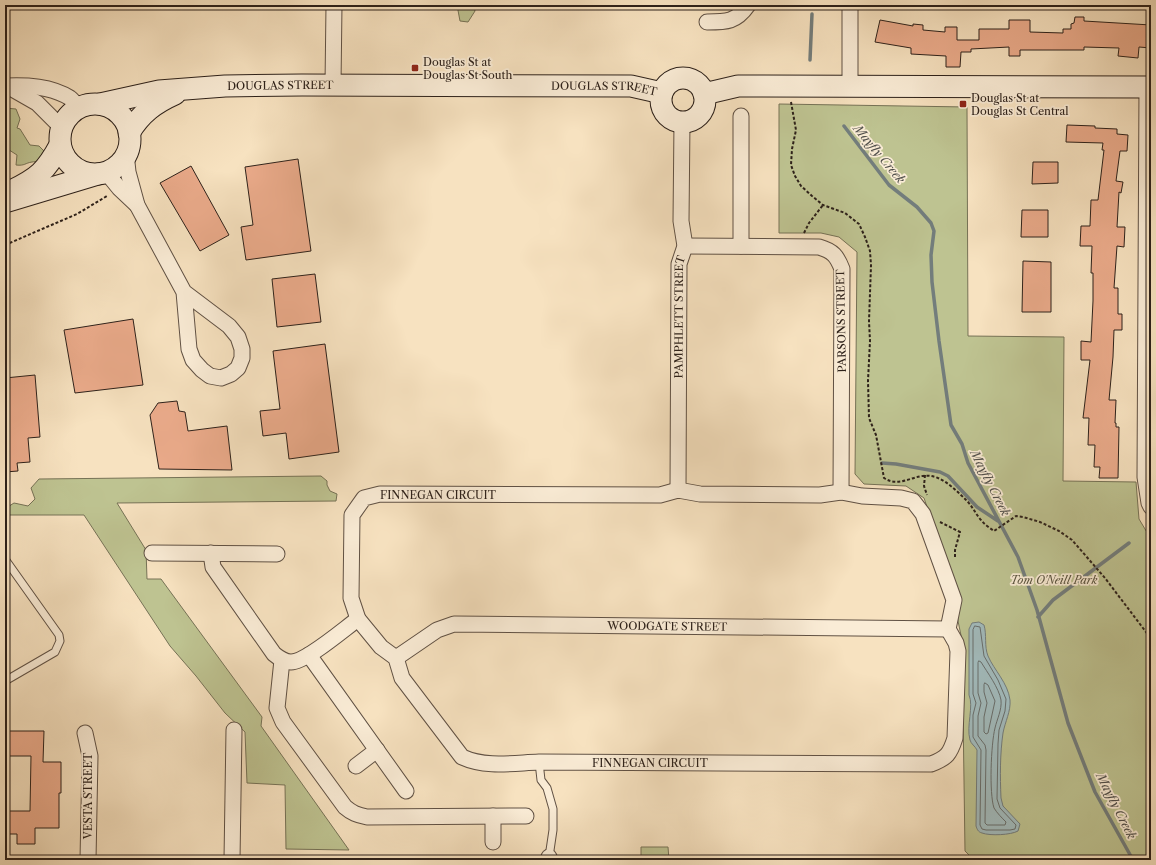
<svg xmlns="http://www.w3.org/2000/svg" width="1156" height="865" viewBox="0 0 1156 865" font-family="'Libre Caslon Text',serif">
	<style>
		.green { fill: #bec391; stroke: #767256 }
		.water { fill: #a2bbbd; stroke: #737d7c }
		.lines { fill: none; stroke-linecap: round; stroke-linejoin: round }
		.shore { stroke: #686e6c; stroke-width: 1 }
		.stream { stroke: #737d7c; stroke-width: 3.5 }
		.building { fill: #ebab8b; stroke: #2d211a }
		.lane-casing { stroke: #605144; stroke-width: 9 }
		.street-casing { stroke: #605144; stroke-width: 17 }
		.secondary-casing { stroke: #2d211a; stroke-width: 23 }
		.path { stroke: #2d211a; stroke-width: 2; stroke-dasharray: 3 2; stroke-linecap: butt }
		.lane { stroke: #faecd6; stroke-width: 7 }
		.street { stroke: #faecd6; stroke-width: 15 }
		.secondary { stroke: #faecd6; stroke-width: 21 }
		.poi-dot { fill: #8f2418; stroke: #faecd6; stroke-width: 1.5 }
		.labels { text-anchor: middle; stroke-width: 3.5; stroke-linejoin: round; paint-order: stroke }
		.poi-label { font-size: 11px; fill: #2d211a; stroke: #faecd6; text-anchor: start }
		.street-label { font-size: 11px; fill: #2d211a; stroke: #faecd6 }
		.park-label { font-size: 11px; font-style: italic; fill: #58523e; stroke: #faecd6 }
		.water-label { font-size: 12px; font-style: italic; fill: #504f4b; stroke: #faecd6 }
	</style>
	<rect width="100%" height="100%" fill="#f7e2c0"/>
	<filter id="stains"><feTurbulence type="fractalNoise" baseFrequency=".005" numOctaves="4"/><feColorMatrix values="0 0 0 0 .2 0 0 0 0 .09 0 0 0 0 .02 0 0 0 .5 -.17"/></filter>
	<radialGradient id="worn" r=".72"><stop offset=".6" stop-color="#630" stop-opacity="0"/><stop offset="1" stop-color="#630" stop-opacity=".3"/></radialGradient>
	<!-- green -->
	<path class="green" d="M 457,5 L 474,5 L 475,11 L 468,22 L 460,21 Z
		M 779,104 L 967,107 L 968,336 L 1064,337 L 1063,481 L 1136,482 L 1139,519 L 1151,539 L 1151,743 L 1148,744 L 1148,760 L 1151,760 L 1151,860 L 974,860 L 965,851 L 962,640 L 958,621 L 957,594 L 924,498 L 906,486 L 864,484 L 855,474 L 857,252 L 839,237 L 821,233 L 779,233 Z
		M 5,108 L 16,109 L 20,119 L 17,128 L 20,129 L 30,145 L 39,146 L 44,151 L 42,160 C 38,163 37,161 32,162 C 25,163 25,166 16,165 L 17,155 L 6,148 L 5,149 Z
		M 321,476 L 327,481 L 327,485 L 330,491 L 337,494 L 336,501 L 117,503 L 146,550 L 147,579 L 161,579 L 262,717 L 261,726 L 349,850 L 286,849 L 285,785 L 247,783 L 245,732 L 225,713 L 196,676 L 170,646 L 84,515 L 7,515 L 6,508 L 14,503 L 28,506 L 35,499 L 31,488 L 39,479 Z
		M 641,847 L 668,847 L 669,860 L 641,860 Z"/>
	<!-- water -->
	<path class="water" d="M 979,622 L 984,625 C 987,635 984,646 988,656 C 994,670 1008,683 1010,700 C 1011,711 1005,722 1003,733 C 1000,754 1000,776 1001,798 L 1003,806 L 1020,824 L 1018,831 C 1011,835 990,836 982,833 C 978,832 977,829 976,826 L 977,750 C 975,746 971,744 970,740 C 966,726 974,706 969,695 L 969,629 L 972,623 Z"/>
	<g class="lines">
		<!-- shore -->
		<path class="shore" d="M 975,626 L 980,627 L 984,656 L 998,680 L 1006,699 L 1005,711 L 999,730 L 998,744 L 997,799 L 1000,808 L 1016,825 L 1015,829 L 1010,830 L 986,830 L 982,829 L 980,825 L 981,750 L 973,737 L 973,715 L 976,703 L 973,694 L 973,630 Z
			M 979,661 L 981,662 C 987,672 999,688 1001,700 C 1002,710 997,719 995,728 C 991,744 989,793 994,808 C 997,813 1002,818 1006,822 L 1005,825 L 987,825 L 985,823 L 986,750 L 985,745 L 978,736 L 978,716 L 981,703 L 978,693 L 978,663 Z
			M 985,683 L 988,685 L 995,701 L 988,733 L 986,734 L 984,732 L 984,717 L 987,703 L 984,692 L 984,685 Z"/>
		<!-- stream -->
		<path class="stream" d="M 810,60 L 812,14
			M 844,126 L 889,185 L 917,207 L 931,223 L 934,231 L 931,255 L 932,282 L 939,341 L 951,425 L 962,444 L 968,463 L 1018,557 L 1037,610 L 1068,723 L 1095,792 L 1133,860
			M 882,463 L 896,464 L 940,472 L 948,476 L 977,507 L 998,521
			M 1038,617 L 1053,600 L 1129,543"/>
	</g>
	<!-- building -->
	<path class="building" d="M 1075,17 L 1084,17 L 1084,21 L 1151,25 L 1151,48 L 1139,47 L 1138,58 L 1118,56 L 1119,48 L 1084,47 L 1084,50 L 1020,50 L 1020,56 L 1009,56 L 1009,47 L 971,49 L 971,52 L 961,52 L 960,67 L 946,67 L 946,56 L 911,54 L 911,48 L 875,42 L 880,20 L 913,26 L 913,24 L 923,25 L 923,30 L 945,32 L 945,27 L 957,27 L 957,40 L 979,40 L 979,29 L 1009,29 L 1009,20 L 1030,20 L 1030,32 L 1063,33 L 1063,29 L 1071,29 L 1071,24 L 1074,23 Z
		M 1067,125 L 1095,126 L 1095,128 L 1117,129 L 1117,134 L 1128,135 L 1127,151 L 1120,151 L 1116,181 L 1123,182 L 1121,193 L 1119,192 L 1117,227 L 1125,227 L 1124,247 L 1117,246 L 1114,288 L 1118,288 L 1118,314 L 1122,314 L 1122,330 L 1114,330 L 1113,357 L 1109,400 L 1116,400 L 1115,423 L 1116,423 L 1116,427 L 1119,427 L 1118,478 L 1099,478 L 1100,467 L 1094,467 L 1095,445 L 1088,445 L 1089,418 L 1083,418 L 1090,360 L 1081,360 L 1081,341 L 1091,342 L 1093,301 L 1093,273 L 1091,273 L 1092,246 L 1080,246 L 1081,226 L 1090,226 L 1091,200 L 1098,200 L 1104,150 L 1102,150 L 1103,143 L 1066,142 Z
		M 298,159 L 311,251 L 246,260 L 241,227 L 253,225 L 245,167 Z
		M 1033,162 L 1058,162 L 1058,183 L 1032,184 Z
		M 191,166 L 229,235 L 200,251 L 160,183 Z
		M 1022,210 L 1048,210 L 1048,237 L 1021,237 Z
		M 1023,261 L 1051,262 L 1051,312 L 1022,312 Z
		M 315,274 L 321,322 L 277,327 L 272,279 Z
		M 133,319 L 143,385 L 75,393 L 64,330 Z
		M 325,344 L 339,452 L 289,459 L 286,433 L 263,436 L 260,411 L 280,409 L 273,351 Z
		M 35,375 L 40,437 L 28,438 L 30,462 L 17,463 L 18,471 L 5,472 L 5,378 Z
		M 177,401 L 179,411 L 185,412 L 188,431 L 227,426 L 232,470 L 159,469 L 150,415 L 158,403 Z
		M 5,731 L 44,731 L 43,762 L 61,762 L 61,793 L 59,793 L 59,828 L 35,828 L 35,844 L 17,844 L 17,834 L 7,834 L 7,833 L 5,833 L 5,811 L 30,811 L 31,756 L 5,756 Z"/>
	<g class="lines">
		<!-- lane casing -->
		<g class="lane-casing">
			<path id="lane" d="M 5,559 L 59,635 L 60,641 L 55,652 L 5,681
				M 539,762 L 541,780 L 547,788 L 553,809 L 553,830 L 549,857"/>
		</g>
		<!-- street casing -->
		<g class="street-casing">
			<g id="street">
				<path d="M 850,5 L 850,86"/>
				<path d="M 707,22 C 727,22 736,22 748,5"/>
				<path d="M 333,85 L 334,5"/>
				<path d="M 5,86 C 27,85 51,86 70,98 C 73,100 76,105 78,108"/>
				<path d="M 9,87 L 37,103 L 55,121 L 62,126"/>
				<path d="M 1147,87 L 1145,477 L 1149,503 L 1151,507"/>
				<path d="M 126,153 L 128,172 L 137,205 L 184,292 L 189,349 L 193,360 L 202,370 L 210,376 L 221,378 L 231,374 L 238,368 L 242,358 L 242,349 L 238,337 L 229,326 L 184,292"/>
				<path d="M 106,172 L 119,188 L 137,205"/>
				<path d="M 685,246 L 819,247 C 833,251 837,256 842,269 L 841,492"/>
				<path d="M 741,246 L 741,116"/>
				<path d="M 678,490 L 700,494 L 820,495 L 841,492 L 862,496 L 901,498 L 913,501 L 923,514 L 954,600 L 948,629 L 956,643 L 958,651 L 955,738 C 950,754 947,758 931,764 L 539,762 C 513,763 486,768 462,757 L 402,678 L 396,658 L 381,647 L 358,619 L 351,598 L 352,515 L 364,498 L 380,494 L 660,495 Z"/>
				<path id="s1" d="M 678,490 L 679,264 L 685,246 L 681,221 L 682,122"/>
				<path d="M 152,553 L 277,554"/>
				<path d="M 211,553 L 213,567 L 274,654 C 279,658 284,662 291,662 C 306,662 344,629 358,619"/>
				<path d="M 309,655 L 406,791"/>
				<path id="s2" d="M 396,658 L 437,630 L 454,624 L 948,629"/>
				<path d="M 282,660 L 277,708 L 283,722 L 345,807 C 352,813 357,815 367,817 L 526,816"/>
				<path d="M 85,733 L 90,756 L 88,860"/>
				<path d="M 356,766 L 377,750"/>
				<path d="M 493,816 L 493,842"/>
				<path d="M 232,860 L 234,730"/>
				<path d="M 549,860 L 549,857"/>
			</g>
		</g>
		<!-- secondary casing -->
		<g class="secondary-casing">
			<g id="secondary">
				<circle cx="683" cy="100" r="22"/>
				<path d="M 704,94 L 738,86 L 1151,87"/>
				<path id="s3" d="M 100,104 L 159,91 L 225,86 L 302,85 L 631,86 L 662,93"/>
				<circle cx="95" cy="139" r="35"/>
				<path d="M 129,133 C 141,113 155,103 175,94"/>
				<path d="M 11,191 C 38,178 46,171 60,145"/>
				<path d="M 5,202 L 98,174"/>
			</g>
		</g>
		<!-- path -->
		<path class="path" d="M 791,102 L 796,130 L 792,149 L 791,165 L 795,176 L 801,186 L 812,196 L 823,205 L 845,213 L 859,224 L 865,237 L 870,251 L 871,265 L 869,321 L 870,341 L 868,381 L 869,418 L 876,435 L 884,478 C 902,490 917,469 938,478 C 948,482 959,493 967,501 C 973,507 976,515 982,521 C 985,525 990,528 994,531 L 1016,516 L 1023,517 L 1040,522 L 1059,531 L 1072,540 L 1105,578 L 1149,636 L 1151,636
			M 804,233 L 809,223 L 823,205
			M 5,245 L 77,214 L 107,196
			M 925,475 L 924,486 L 927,495
			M 940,522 L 960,532 L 955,550 L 955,559"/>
		<!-- lane -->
		<use href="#lane" class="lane"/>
		<!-- street -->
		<use href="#street" class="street"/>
		<!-- secondary -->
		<use href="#secondary" class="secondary"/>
	</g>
	<!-- markers -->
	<g class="poi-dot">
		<rect x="411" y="64" width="8" height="8" rx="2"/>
		<rect x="959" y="100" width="8" height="8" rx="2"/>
	</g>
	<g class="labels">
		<!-- poi labels -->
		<g class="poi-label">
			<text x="423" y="66">Douglas St at<tspan x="423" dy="13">Douglas St South</tspan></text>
			<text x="971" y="102">Douglas St at<tspan x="971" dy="13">Douglas St Central</tspan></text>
		</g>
		<!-- street labels -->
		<g class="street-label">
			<text dy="4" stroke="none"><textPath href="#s3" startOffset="182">DOUGLAS STREET</textPath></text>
			<text dy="4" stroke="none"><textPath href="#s3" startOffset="506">DOUGLAS STREET</textPath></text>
			<text dy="4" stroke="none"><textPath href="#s1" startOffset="173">PAMPHLETT STREET</textPath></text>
			<text transform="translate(841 321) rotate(-91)" y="4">PARSONS STREET</text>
			<text x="438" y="499">FINNEGAN CIRCUIT</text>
			<text dy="4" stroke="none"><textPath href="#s2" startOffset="281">WOODGATE STREET</textPath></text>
			<text x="650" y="767">FINNEGAN CIRCUIT</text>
			<text transform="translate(88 796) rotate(-90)" y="4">VESTA STREET</text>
		</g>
		<!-- park labels -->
		<g class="park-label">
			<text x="1054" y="584">Tom O'Neill Park</text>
		</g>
		<!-- water labels -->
		<g class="water-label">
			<text transform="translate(879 154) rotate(50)" y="4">Mayfly Creek</text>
			<text transform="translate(990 483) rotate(63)" y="4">Mayfly Creek</text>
			<text transform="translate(1116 806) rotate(63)" y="4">Mayfly Creek</text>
		</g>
	</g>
	<!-- margin -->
	<rect width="1156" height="865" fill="none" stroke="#f7e2c0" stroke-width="20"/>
	<rect x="6" y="6" width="1144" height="853" fill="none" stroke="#2d211a" stroke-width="2"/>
	<rect x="10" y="10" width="1136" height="845" fill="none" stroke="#2d211a"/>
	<rect width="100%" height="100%" filter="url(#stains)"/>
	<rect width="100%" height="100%" fill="url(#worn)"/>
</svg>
